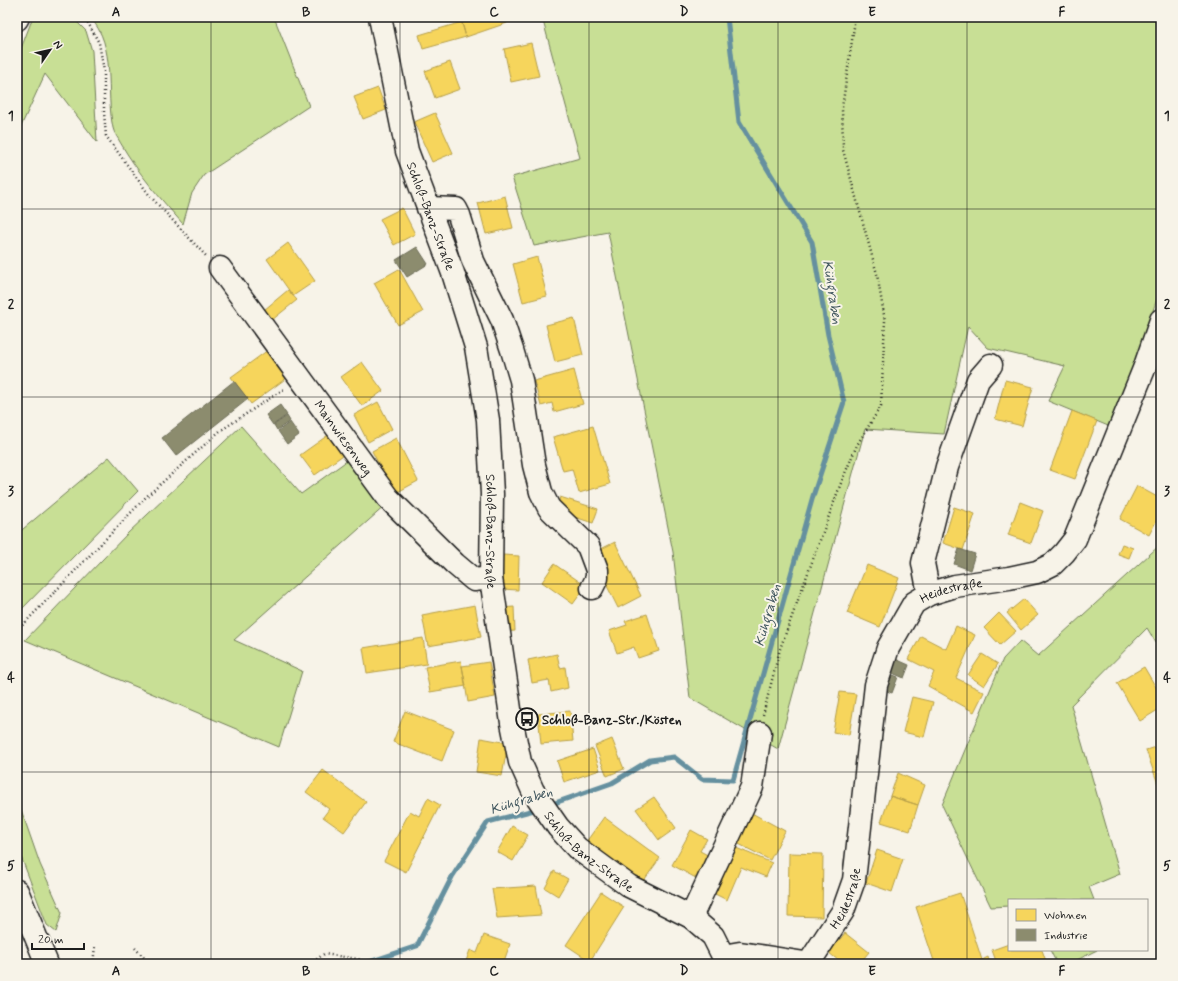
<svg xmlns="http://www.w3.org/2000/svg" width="1178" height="981" viewBox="0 0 1178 981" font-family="Mynerve,sans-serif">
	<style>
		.green { fill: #c8df95; stroke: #727e58 }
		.homes { fill: #f6d55c; stroke: #b59e49 }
		.industry { fill: #8c8c6e; stroke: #6a6a55 }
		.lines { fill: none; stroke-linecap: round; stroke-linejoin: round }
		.stream { stroke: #65909f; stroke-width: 5 }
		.minor-casing { stroke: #1c1c1c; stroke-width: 25 }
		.path { stroke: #1c1c1c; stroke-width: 2.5; stroke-dasharray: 1 3; stroke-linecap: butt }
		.minor { stroke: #f7f3e8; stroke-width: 22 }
		.grid { fill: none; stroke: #1c1c1c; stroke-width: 1; stroke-opacity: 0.55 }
		.labels { text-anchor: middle; stroke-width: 4; stroke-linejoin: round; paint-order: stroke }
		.street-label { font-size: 13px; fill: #1c1c1c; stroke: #f7f3e8 }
		.poi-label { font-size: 13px; font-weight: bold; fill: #1c1c1c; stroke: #f7f3e8; text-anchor: start }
		.water-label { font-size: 14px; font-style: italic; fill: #40565e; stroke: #f7f3e8 }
		.neatline { fill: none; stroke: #1c1c1c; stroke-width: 1.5 }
		.grid-label { font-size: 13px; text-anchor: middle; font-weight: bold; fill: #1c1c1c }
	</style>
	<rect width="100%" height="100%" fill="#f7f3e8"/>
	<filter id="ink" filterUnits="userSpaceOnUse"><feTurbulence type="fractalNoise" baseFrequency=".025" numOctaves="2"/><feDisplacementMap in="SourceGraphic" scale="8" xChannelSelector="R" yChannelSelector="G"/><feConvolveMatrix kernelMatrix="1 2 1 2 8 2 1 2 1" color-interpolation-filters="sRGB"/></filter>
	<g filter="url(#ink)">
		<!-- green -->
		<path class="green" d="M 33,17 L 72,17 L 86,31 L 92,51 L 97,142 L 45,74 L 17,135 L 17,59 Z
			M 90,17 L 274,17 L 309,106 L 204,175 L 192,193 L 183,224 C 160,198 137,172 120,142 C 118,138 114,133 113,128 C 105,91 117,47 90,17 Z
			M 542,17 L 1161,17 L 1161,287 L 1113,428 L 1048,401 L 1065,366 L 988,348 L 968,326 L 944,434 L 865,429 L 778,749 L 690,698 L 673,552 L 608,232 L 534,246 L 512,177 L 580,158 Z
			M 241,426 L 301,494 L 348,460 L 386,505 L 234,640 L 302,671 L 279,747 L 25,640 L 128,533 Z
			M 109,457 L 138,491 L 17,614 L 17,534 Z
			M 1161,544 L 1161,651 L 1147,628 L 1071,705 L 1120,874 L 1089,887 L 1094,900 L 1009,900 L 1009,906 L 991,907 L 942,805 L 1003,659 L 1020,641 L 1038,656 Z
			M 17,798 L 40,864 L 62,913 L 56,932 L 47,925 L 17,846 Z
			M 1050,950 L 1097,950 L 1069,964 L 1057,964 Z"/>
		<!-- homes -->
		<path class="homes" d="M 460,17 L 505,17 L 507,23 L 466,37 Z
			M 462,22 L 466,37 L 423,49 L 419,35 Z
			M 531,43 L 539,76 L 511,82 L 504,49 Z
			M 450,62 L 460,89 L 435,98 L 425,71 Z
			M 378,88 L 386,110 L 363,119 L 354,97 Z
			M 435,113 L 453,153 L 432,162 L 414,122 Z
			M 505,196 L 513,228 L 486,234 L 478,203 Z
			M 402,208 L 415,234 L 394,245 L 380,219 Z
			M 288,243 L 315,281 L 293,296 L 267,259 Z
			M 537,257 L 547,296 L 523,302 L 513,264 Z
			M 399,269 L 423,312 L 398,325 L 374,283 Z
			M 288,290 L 297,300 L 272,320 L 264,310 Z
			M 574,318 L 583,355 L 555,362 L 546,325 Z
			M 268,350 L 288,377 L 251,404 L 231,377 Z
			M 362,362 L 383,391 L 362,406 L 341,377 Z
			M 574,370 L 583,404 L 554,412 L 552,403 L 541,406 L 534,381 Z
			M 1005,380 L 1033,387 L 1022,426 L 995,419 Z
			M 378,402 L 392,429 L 368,442 L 354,415 Z
			M 1072,411 L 1097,421 L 1075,479 L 1050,470 Z
			M 593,426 L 610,484 L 579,493 L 572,469 L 563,471 L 553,437 Z
			M 331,433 L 346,453 L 315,475 L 300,455 Z
			M 396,438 L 418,481 L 394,494 L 372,451 Z
			M 1137,486 L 1161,499 L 1161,512 L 1149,535 L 1120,519 Z
			M 560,497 L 598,509 L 593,523 L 556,511 Z
			M 1020,502 L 1043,511 L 1031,543 L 1008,535 Z
			M 954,507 L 975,514 L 963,550 L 943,543 Z
			M 615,542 L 641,596 L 618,608 L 591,554 Z
			M 1122,544 L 1133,548 L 1129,558 L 1118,554 Z
			M 503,555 L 519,556 L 518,590 L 501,589 Z
			M 554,564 L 586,586 L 573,604 L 542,582 Z
			M 867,565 L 899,578 L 880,627 L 847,613 Z
			M 1024,599 L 1038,615 L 1021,630 L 1007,613 Z
			M 475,605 L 481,637 L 428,646 L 422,615 Z
			M 514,607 L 515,631 L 501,632 L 500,608 Z
			M 999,613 L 1016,631 L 1000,645 L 984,628 Z
			M 647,614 L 659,651 L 638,658 L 634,647 L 617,653 L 609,631 L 627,625 L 625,621 Z
			M 956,626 L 975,635 L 956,678 L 984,692 L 974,712 L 928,686 L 934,672 L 908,659 L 921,636 L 946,649 Z
			M 423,638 L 427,664 L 367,673 L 363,648 Z
			M 557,654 L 560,668 L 565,667 L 568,688 L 551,692 L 549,680 L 532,683 L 528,660 Z
			M 982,654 L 998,664 L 984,686 L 968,675 Z
			M 461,661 L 466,686 L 430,692 L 425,667 Z
			M 489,662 L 495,697 L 468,702 L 462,666 Z
			M 1144,667 L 1161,696 L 1161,708 L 1140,721 L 1117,683 Z
			M 840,692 L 856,694 L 849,735 L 833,732 Z
			M 912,697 L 933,702 L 924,737 L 903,732 Z
			M 405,711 L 454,730 L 442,761 L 393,742 Z
			M 570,711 L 573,741 L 541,744 L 538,714 Z
			M 481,738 L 508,743 L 502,776 L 476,772 Z
			M 612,739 L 624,769 L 607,776 L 595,746 Z
			M 1161,745 L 1161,783 L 1158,784 L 1146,750 Z
			M 593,749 L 600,770 L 564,782 L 557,761 Z
			M 323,770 L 366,802 L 344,832 L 323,817 L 329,809 L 306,792 Z
			M 898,773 L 925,785 L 918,805 L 890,796 Z
			M 890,796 L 918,805 L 910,831 L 881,822 Z
			M 654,797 L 676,828 L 659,840 L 636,809 Z
			M 428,798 L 440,805 L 406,872 L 384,861 L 410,811 L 419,816 Z
			M 746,810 L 785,831 L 770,860 L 731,840 Z
			M 604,817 L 660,858 L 642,883 L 586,842 Z
			M 512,826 L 528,835 L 513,861 L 497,852 Z
			M 691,830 L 707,839 L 700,851 L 717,860 L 705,883 L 672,865 Z
			M 729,845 L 772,863 L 766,877 L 741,867 L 727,900 L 707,890 Z
			M 877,850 L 903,859 L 892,892 L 866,883 Z
			M 789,853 L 823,854 L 822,917 L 788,916 Z
			M 554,871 L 568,879 L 558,896 L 545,888 Z
			M 536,886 L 541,915 L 497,918 L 492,889 Z
			M 601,892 L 624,907 L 590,961 L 566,945 Z
			M 960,893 L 982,960 L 971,964 L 935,964 L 916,907 Z
			M 845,933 L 869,952 L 859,964 L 843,964 L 829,953 Z
			M 484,935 L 510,944 L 503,964 L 465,964 L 470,950 L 477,953 Z
			M 1009,944 L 1009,950 L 1042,950 L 1047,964 L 997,964 L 992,950 Z
			M 988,957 L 990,964 L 971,964 L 982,960 Z"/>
		<!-- industry -->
		<path class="industry" d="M 417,247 L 428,264 L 407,277 L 396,260 Z
			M 234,381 L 248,399 L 176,456 L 162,438 Z
			M 280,405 L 287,415 L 273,425 L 266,415 Z
			M 287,416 L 290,421 L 277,430 L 274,425 Z
			M 290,422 L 299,435 L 287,444 L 278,431 Z
			M 959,549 L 975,554 L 970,570 L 954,564 Z
			M 893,658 L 909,665 L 904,678 L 888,671 Z
			M 888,673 L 898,677 L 892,693 L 882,689 Z"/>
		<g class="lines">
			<!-- stream -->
			<path class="stream" d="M 549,805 L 612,783 L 650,760 L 674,757 L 702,779 L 733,780 L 813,496 L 844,402 L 828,335 L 812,242 L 739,122 L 727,17
				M 363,964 L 417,946 L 452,877 L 488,822 L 538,809"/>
			<!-- minor casing -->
			<g class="minor-casing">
				<g id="minor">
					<path id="s1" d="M 380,17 L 407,151 L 453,273 L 476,347 L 488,420 L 492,494 L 491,578 L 512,723 L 520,762 L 533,791 L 558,827 L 577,848 L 629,886 L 691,917 L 713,936 L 723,956 L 724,964"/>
					<path d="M 17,19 L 18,17"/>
					<path d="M 428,208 L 456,209 L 459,215 L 473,261 L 502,320 L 512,350 L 521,380 L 534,465 L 541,492 L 549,508 L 588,546 L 597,570 L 597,578 L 592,588"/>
					<path id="s2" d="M 220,268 L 388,498 L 455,564 L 474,580 L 491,578"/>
					<path d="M 929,594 L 923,563 L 947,467 L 978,380 L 991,365"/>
					<path d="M 17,891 L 47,964"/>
					<path d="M 691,917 L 752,787 L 760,733"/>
					<path d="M 723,956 L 740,953 L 811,964"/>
					<path id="s3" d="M 809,963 L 843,911 L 854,880 L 876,685 L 888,648 L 914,603 L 929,594 L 955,586 L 1009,578 L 1037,572 L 1053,564 L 1064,553 L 1075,539 L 1144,369 L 1161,320"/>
				</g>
			</g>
			<!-- path -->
			<path class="path" d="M 82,17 L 87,21 L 99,43 L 104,71 L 104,113 L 106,136 L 150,196 L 206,256
				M 17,631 L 147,496 L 220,431 L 284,389
				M 763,715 L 780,649 L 841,483 L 857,445 L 881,406 L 885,321 L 877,274 L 843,150 L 842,108 L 854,27 L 854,17
				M 135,948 L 150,964
				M 17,961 L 18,964
				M 93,964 L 95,946
				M 310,964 L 324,954 L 358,959 L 369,964"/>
			<!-- minor -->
			<use href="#minor" class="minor"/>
		</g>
	</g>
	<!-- grid -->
	<path class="grid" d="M 211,17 L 211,964M 400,17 L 400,964M 589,17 L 589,964M 778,17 L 778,964M 967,17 L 967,964M 17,209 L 1161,209M 17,397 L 1161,397M 17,584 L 1161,584M 17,772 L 1161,772"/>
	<!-- icons -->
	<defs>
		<g id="bus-ring" transform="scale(1.15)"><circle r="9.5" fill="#f7f3e8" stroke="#1c1c1c" stroke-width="1.5"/><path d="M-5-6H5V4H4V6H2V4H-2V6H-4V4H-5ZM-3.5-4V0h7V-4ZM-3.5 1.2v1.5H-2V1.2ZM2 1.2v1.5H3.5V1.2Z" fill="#1c1c1c"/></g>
	</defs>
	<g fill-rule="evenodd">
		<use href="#bus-ring" x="527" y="719"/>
	</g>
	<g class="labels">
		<!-- street labels -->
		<g class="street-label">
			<text dy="5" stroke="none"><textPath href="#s1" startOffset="206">Schloß-Banz-Straße</textPath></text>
			<text dy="5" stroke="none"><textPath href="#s2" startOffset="210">Mainwiesenweg</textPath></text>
			<text dy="5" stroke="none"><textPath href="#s1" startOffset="530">Schloß-Banz-Straße</textPath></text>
			<text dy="5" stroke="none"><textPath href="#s3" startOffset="422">Heidestraße</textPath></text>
			<text dy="5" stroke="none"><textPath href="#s1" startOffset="878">Schloß-Banz-Straße</textPath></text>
			<text dy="5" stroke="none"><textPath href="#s3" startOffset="75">Heidestraße</textPath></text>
		</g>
		<!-- poi labels -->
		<g class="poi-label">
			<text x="542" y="724">Schloß-Banz-Str./Kösten</text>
		</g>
		<!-- water labels -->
		<g class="water-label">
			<text transform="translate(833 292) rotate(81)" y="5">Kühgraben</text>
			<text transform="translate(767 615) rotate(-74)" y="5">Kühgraben</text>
			<text transform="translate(521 800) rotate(-17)" y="5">Kühgraben</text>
		</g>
	</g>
	<!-- margin -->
	<rect width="1178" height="981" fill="none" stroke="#f7f3e8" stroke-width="44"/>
	<!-- legend -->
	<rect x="1008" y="899" width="140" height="52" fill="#f7f3e8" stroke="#9f9d96"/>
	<rect x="1016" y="909" width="20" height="12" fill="#f6d55c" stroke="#9f9d96"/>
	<text x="1044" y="919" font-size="12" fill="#1c1c1c">Wohnen</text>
	<rect x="1016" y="929" width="20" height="12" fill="#8c8c6e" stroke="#9f9d96"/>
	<text x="1044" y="939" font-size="12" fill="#1c1c1c">Industrie</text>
	<!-- north arrow -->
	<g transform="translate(50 50) rotate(56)" stroke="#f7f3e8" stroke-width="3" paint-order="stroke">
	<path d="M0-3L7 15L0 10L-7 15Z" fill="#1c1c1c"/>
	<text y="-6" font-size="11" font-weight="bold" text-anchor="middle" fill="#1c1c1c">N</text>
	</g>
	<!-- scale -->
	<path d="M32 943v6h52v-6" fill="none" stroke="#1c1c1c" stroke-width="2"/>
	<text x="38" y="943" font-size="12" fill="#1c1c1c" stroke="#f7f3e8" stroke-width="3" paint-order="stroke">20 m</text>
	<rect x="22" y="22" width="1134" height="937" class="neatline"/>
	<g class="grid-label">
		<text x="116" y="16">A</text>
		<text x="306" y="16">B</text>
		<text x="494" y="16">C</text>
		<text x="684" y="16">D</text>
		<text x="872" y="16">E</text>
		<text x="1062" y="16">F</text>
		<text x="11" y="120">1</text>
		<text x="1167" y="120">1</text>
		<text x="11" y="308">2</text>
		<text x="1167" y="308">2</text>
		<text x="11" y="495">3</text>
		<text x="1167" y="495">3</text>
		<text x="11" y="682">4</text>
		<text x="1167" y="682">4</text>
		<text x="11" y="870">5</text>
		<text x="1167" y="870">5</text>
		<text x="116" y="975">A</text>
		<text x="306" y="975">B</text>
		<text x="494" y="975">C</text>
		<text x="684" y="975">D</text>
		<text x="872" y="975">E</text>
		<text x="1062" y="975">F</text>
	</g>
</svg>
